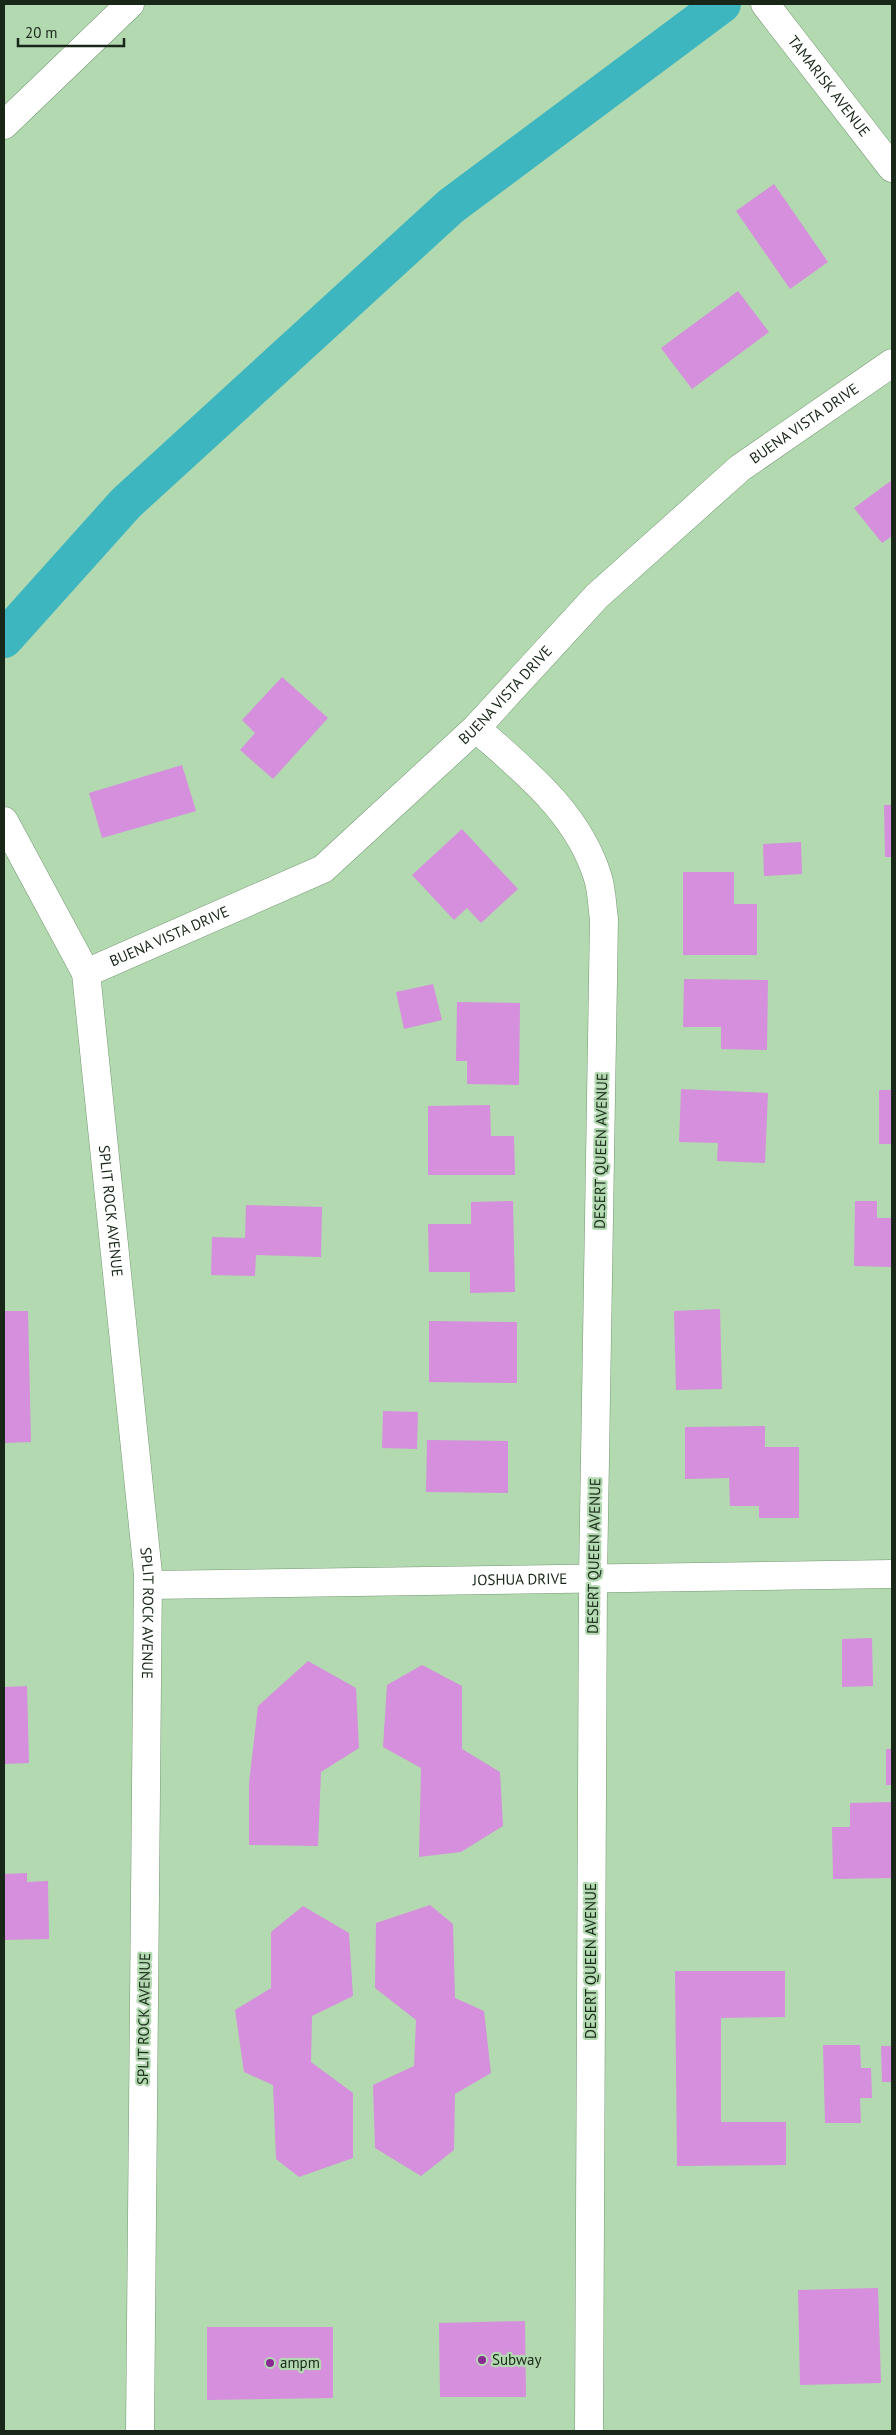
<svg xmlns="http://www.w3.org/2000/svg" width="896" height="2435" viewBox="0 0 896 2435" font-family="'PT Sans',sans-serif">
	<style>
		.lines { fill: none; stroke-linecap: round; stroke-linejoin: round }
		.canal { stroke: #3eb6c0; stroke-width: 38 }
		.building { fill: #d58fdc }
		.minor-casing { stroke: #759973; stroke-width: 29 }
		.minor { stroke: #fff; stroke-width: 28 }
		.poi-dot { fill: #892a93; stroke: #b3d9b1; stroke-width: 2 }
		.labels { text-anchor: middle; stroke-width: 4.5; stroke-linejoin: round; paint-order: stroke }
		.street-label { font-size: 15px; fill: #182718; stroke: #b3d9b1 }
		.poi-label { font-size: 15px; fill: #182718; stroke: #b3d9b1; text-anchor: start }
	</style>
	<rect width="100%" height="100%" fill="#b3d9b1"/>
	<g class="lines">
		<!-- canal -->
		<path class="canal" d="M 4,639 L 126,503 L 451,206 L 722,4"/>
	</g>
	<!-- building -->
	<path class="building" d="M 774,184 L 828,262 L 790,289 L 736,211 Z
		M 738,291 L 769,332 L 692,389 L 661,348 Z
		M 892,480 L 892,536 L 882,543 L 854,508 Z
		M 282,677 L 328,718 L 273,779 L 240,750 L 255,733 L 242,720 Z
		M 182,765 L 196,811 L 102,838 L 89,793 Z
		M 884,805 L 892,805 L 892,857 L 885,857 Z
		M 462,829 L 518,889 L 481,923 L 467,908 L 454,920 L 412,875 Z
		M 801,842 L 802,874 L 764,876 L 763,844 Z
		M 683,872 L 734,872 L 734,904 L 757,904 L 757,955 L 683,955 Z
		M 684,979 L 768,980 L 767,1050 L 721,1049 L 721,1027 L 683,1027 Z
		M 433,984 L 442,1020 L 404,1029 L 396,992 Z
		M 457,1002 L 520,1003 L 519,1085 L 467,1084 L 467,1061 L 456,1061 Z
		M 681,1089 L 768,1093 L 765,1163 L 717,1161 L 718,1143 L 679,1142 Z
		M 879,1090 L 892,1090 L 892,1144 L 879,1144 Z
		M 490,1105 L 491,1136 L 514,1136 L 515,1175 L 428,1175 L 428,1106 Z
		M 513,1201 L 515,1292 L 470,1293 L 470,1272 L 429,1272 L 428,1224 L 471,1224 L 471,1202 Z
		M 855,1201 L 877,1201 L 877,1218 L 892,1218 L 892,1267 L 854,1266 Z
		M 246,1205 L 322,1207 L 321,1257 L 256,1255 L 255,1276 L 211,1275 L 212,1237 L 245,1238 Z
		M 720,1309 L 722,1389 L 676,1390 L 674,1311 Z
		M 4,1311 L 28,1311 L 31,1442 L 4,1443 Z
		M 429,1321 L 517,1322 L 517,1383 L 429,1382 Z
		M 383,1411 L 418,1412 L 417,1449 L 382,1448 Z
		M 765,1426 L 765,1447 L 799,1447 L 799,1518 L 759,1518 L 759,1506 L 730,1506 L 729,1478 L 685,1479 L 685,1427 Z
		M 427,1440 L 508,1441 L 508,1493 L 426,1492 Z
		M 872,1638 L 873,1686 L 842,1687 L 842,1639 Z
		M 308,1661 L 356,1688 L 359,1748 L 321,1772 L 318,1846 L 249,1845 L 249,1783 L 258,1706 Z
		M 422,1665 L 462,1686 L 462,1749 L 500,1772 L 503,1826 L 461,1852 L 419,1857 L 421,1768 L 383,1747 L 387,1685 Z
		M 27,1686 L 29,1763 L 4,1764 L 4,1687 Z
		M 886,1749 L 892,1749 L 892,1785 L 886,1785 Z
		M 892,1802 L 892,1878 L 833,1879 L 832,1827 L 850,1827 L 850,1803 Z
		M 27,1873 L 27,1882 L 48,1881 L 49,1939 L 4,1940 L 4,1874 Z
		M 430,1905 L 453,1924 L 455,1998 L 484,2011 L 491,2073 L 455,2094 L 454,2150 L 421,2176 L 375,2148 L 373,2085 L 414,2066 L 416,2020 L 375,1988 L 376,1923 Z
		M 303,1906 L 349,1933 L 353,1996 L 312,2016 L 311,2062 L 353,2093 L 353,2158 L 299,2177 L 276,2159 L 273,2085 L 244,2072 L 235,2010 L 271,1988 L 271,1932 Z
		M 675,1971 L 785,1971 L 785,2017 L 721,2018 L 721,2122 L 786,2122 L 786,2165 L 677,2166 Z
		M 823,2045 L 860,2045 L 861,2068 L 871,2068 L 872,2098 L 860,2098 L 861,2123 L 825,2123 Z
		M 881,2046 L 892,2046 L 892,2082 L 882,2082 Z
		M 878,2288 L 881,2383 L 800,2385 L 798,2290 Z
		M 525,2321 L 526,2397 L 440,2397 L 439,2323 Z
		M 207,2327 L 333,2327 L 333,2398 L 207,2400 Z"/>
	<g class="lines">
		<!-- minor casing -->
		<g class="minor-casing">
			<g id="minor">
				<path id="s1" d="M 765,4 L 892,168"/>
				<path d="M 4,125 L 130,4"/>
				<path d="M 476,728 C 524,771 578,812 598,878 C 602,891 602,906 604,919 L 593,1578 L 589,2431"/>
				<path id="s2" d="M 4,821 L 86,973 L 148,1574 L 140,2431"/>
				<path id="s3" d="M 86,973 L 323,869 L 476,728 L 597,596 L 740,468 L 892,363"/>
				<path id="s4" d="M 149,1585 L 892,1574"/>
			</g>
		</g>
		<!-- minor -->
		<use href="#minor" class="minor"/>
	</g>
	<!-- markers -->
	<g class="poi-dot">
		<circle cx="482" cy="2360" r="5"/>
		<circle cx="270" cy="2363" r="5"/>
	</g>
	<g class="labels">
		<!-- street labels -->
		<g class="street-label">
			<text dy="5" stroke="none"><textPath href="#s1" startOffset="104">TAMARISK AVENUE</textPath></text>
			<text dy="5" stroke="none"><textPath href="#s3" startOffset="916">BUENA VISTA DRIVE</textPath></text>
			<text dy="5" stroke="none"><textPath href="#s3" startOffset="511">BUENA VISTA DRIVE</textPath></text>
			<text dy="5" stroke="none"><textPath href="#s3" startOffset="91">BUENA VISTA DRIVE</textPath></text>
			<text transform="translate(601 1151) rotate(-89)" y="5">DESERT QUEEN AVENUE</text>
			<text dy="5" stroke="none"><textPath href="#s2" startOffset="412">SPLIT ROCK AVENUE</textPath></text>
			<text transform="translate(594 1556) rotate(-89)" y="5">DESERT QUEEN AVENUE</text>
			<text dy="5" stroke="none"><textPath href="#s4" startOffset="371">JOSHUA DRIVE</textPath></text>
			<text dy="5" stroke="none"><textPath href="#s2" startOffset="816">SPLIT ROCK AVENUE</textPath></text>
			<text transform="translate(591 1961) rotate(-90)" y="5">DESERT QUEEN AVENUE</text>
			<text transform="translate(144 2019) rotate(-89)" y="5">SPLIT ROCK AVENUE</text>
		</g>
		<!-- poi labels -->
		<g class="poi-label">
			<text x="492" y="2365">Subway</text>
			<text x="280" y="2368">ampm</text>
		</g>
	</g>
	<!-- border -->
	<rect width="896" height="2435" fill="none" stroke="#182718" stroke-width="10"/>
	<!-- scale -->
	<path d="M18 38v8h106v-8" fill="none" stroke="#182718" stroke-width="2.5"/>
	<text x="25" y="38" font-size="15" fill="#182718" stroke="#b3d9b1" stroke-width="4" paint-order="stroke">20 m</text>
</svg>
